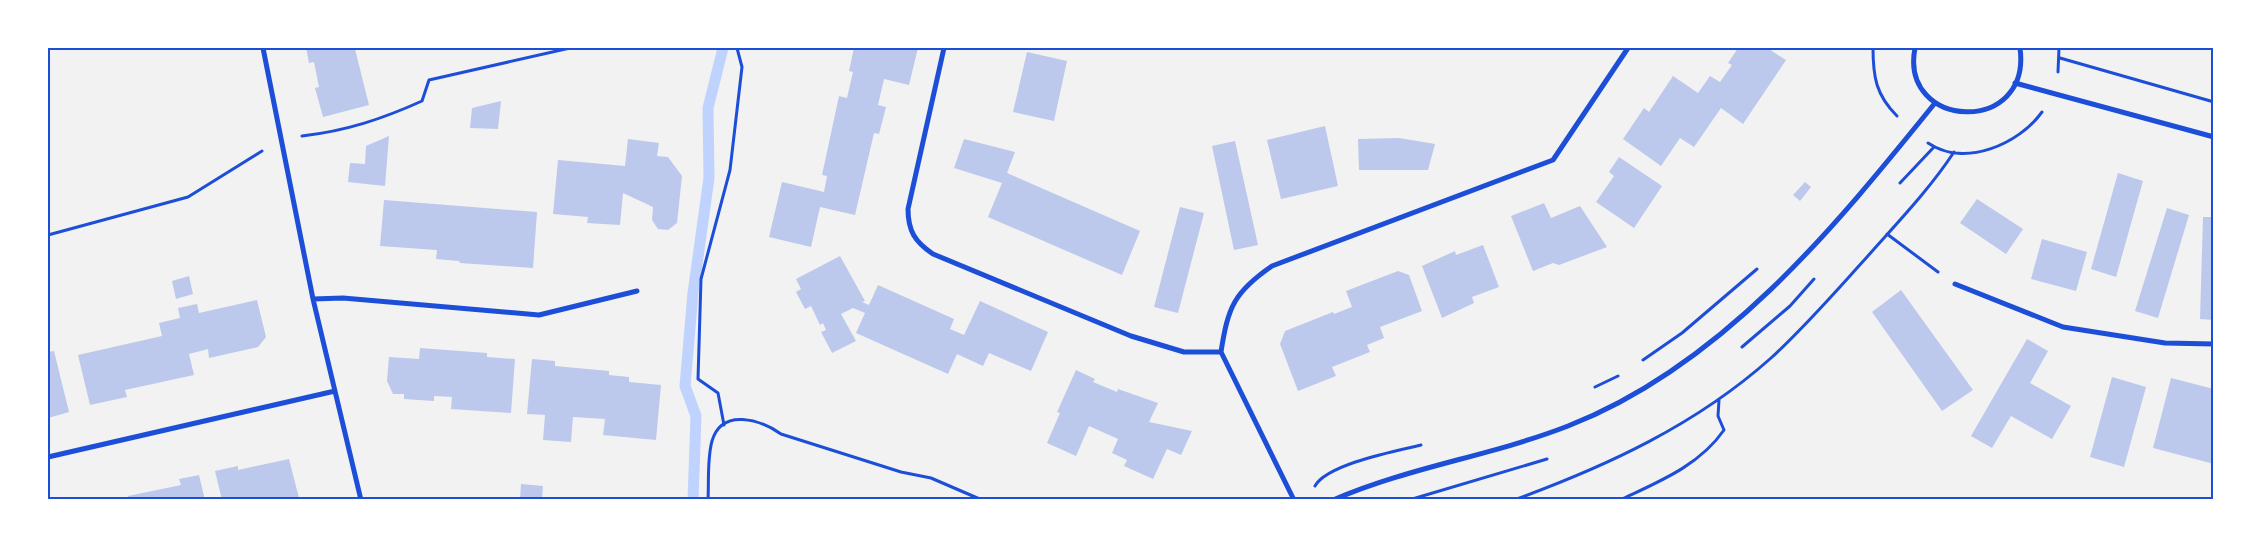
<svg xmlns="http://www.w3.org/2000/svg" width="2261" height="547" viewBox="0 0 2261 547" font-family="'Nunito Sans',sans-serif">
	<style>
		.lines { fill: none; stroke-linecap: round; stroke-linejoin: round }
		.stream { stroke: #bfd3fe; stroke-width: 11 }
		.building { fill: #bdc9ec }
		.path { stroke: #1d4ed8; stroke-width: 3 }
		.minor { stroke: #1d4ed8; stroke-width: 5 }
		.neatline { fill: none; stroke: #1d4ed8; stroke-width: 2 }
	</style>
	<rect width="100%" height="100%" fill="#f2f2f2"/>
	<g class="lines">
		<!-- stream -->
		<path class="stream" d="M 693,500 L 696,416 L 685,386 L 693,293 L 709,178 L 708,108 L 723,48"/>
	</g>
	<!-- building -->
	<path class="building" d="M 306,48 L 355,49 L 369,105 L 323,117 L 315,88 L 319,87 L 314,62 L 309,63 Z
		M 854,48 L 918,48 L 909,85 L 884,79 L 878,105 L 886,107 L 879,134 L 874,133 L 855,215 L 820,207 L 811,247 L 769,237 L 782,182 L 824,192 L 827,176 L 822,175 L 839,96 L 847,98 L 853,72 L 849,71 Z
		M 1738,48 L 1767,48 L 1786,60 L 1743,124 L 1721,108 L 1694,147 L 1680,138 L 1661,166 L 1623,139 L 1644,108 L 1649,112 L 1673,76 L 1698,93 L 1710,76 L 1720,82 L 1732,65 L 1728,63 Z
		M 1027,52 L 1067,61 L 1054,121 L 1013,112 Z
		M 501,101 L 498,129 L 470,128 L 472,108 Z
		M 1325,126 L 1338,186 L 1281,199 L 1267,140 Z
		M 389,136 L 385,186 L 348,182 L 350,163 L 365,164 L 366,146 Z
		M 1399,138 L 1435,144 L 1428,170 L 1359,170 L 1358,139 Z
		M 628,139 L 659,143 L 657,156 L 668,157 L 682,176 L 677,223 L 668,230 L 658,229 L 652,220 L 653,207 L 623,193 L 620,225 L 587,223 L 588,217 L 553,214 L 558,160 L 625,166 Z
		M 964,139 L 1015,152 L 1007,173 L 1140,231 L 1122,275 L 988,217 L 1002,183 L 954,168 Z
		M 1235,141 L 1258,245 L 1234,250 L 1212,146 Z
		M 1619,157 L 1662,186 L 1634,228 L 1596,202 L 1614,176 L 1609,172 Z
		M 2118,173 L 2143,181 L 2116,277 L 2091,269 Z
		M 1805,182 L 1811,187 L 1800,201 L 1793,195 Z
		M 1977,199 L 2023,229 L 2006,254 L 1960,223 Z
		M 384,200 L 537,212 L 533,268 L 460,263 L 459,261 L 436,259 L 437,250 L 380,246 Z
		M 1544,203 L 1551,218 L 1580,206 L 1607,247 L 1559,265 L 1553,263 L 1533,271 L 1511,216 Z
		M 1180,207 L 1204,213 L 1178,313 L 1154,307 Z
		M 2167,208 L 2189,215 L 2158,318 L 2135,311 Z
		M 2203,217 L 2214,217 L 2214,320 L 2200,319 Z
		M 2042,239 L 2087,252 L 2076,291 L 2031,279 Z
		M 1483,245 L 1499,287 L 1472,297 L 1474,303 L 1442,318 L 1422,266 L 1455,251 L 1456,255 Z
		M 840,256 L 865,301 L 862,302 L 869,305 L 878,285 L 954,319 L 950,329 L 964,335 L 980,301 L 1048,332 L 1031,371 L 989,353 L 983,366 L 957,354 L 948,374 L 856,333 L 865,313 L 853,308 L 841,314 L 856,341 L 832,353 L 821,332 L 826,330 L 823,323 L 820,325 L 811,306 L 805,309 L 796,292 L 801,289 L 796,279 Z
		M 1398,271 L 1409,275 L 1422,311 L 1380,327 L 1384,338 L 1367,345 L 1370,352 L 1332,367 L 1336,376 L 1298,391 L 1280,344 L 1285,331 L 1333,312 L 1334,314 L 1352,307 L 1346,291 Z
		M 189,276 L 193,294 L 176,299 L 172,281 Z
		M 1901,290 L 1973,390 L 1942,411 L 1872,312 Z
		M 257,300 L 266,337 L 258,347 L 209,358 L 208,349 L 189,354 L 194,375 L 125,390 L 127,397 L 90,405 L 78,355 L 162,336 L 159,323 L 180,318 L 178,308 L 197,304 L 199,313 Z
		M 2027,339 L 2048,351 L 2030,383 L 2071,406 L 2052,439 L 2011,416 L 1992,448 L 1971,436 Z
		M 420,348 L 487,353 L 487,357 L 515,359 L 511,413 L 451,409 L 452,397 L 434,396 L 434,401 L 404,399 L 404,394 L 393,394 L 387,381 L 389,357 L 419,359 Z
		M 54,351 L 69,412 L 48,418 L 48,352 Z
		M 532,359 L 555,361 L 555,366 L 609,371 L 609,375 L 629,377 L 629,382 L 661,385 L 656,440 L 603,435 L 605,419 L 573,417 L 571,442 L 543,440 L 545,415 L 527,414 Z
		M 1076,370 L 1095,379 L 1093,382 L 1117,392 L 1118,389 L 1158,403 L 1149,422 L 1192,431 L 1181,455 L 1167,449 L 1153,479 L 1124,466 L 1127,460 L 1112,453 L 1118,439 L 1089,426 L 1076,456 L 1047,443 L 1060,413 L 1057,412 Z
		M 2112,377 L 2146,387 L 2124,467 L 2090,457 Z
		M 2171,378 L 2214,389 L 2214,464 L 2153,448 Z
		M 289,459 L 299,498 L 222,500 L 215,471 L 238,466 L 238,470 Z
		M 199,475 L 205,500 L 128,500 L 128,496 L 181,485 L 179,479 Z
		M 521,484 L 543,486 L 542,500 L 520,500 Z"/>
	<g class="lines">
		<!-- path -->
		<path class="path" d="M 1873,48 C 1873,77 1876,95 1897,116
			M 2060,58 L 2214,102
			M 2058,72 L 2059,48
			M 302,136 C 346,131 382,119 422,101 L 429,80 L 570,48
			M 1928,143 C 1965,168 2019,144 2042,112
			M 1900,183 L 1934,147
			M 1887,234 L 1938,272
			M 48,235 L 188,197 L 262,151
			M 1742,347 L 1790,306 L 1814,279
			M 1643,360 L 1682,333 L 1757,269
			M 1595,387 L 1618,376
			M 724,425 L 718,393 L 698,379 L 701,279 L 730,170 L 742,67 L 737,48
			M 1315,486 C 1327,464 1396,451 1421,445
			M 708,500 C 709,481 707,459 712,441 C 722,407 761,420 781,434 L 901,472 L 931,478 L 982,500
			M 1409,500 L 1547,459
			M 1514,500 C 1607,466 1696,425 1771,358 C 1805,327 1836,291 1867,257 C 1897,223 1929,190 1954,152
			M 1620,500 C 1658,482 1699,466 1724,430 L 1718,416 L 1719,400"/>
		<!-- minor -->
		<path class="minor" d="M 263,48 L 313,299 L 361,500
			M 944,48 L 908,209 C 908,231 915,242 933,254 L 1131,336 L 1184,352 L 1221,352 L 1294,500
			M 1915,48 C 1899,130 2032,136 2020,48
			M 2015,83 L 2214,137
			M 1955,284 L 2063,327 L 2165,343 L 2214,344
			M 313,299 L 343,298 L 539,315 L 637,291
			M 1221,352 C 1228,307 1234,292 1272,266 L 1553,160 L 1628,48
			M 48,457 L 335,391
			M 1333,500 C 1409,467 1491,456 1568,426 C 1722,366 1834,228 1935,103"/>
	</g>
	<!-- border -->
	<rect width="2261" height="547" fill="none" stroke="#ffffff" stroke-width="98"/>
	<rect x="49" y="49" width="2163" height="449" class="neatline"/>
</svg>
